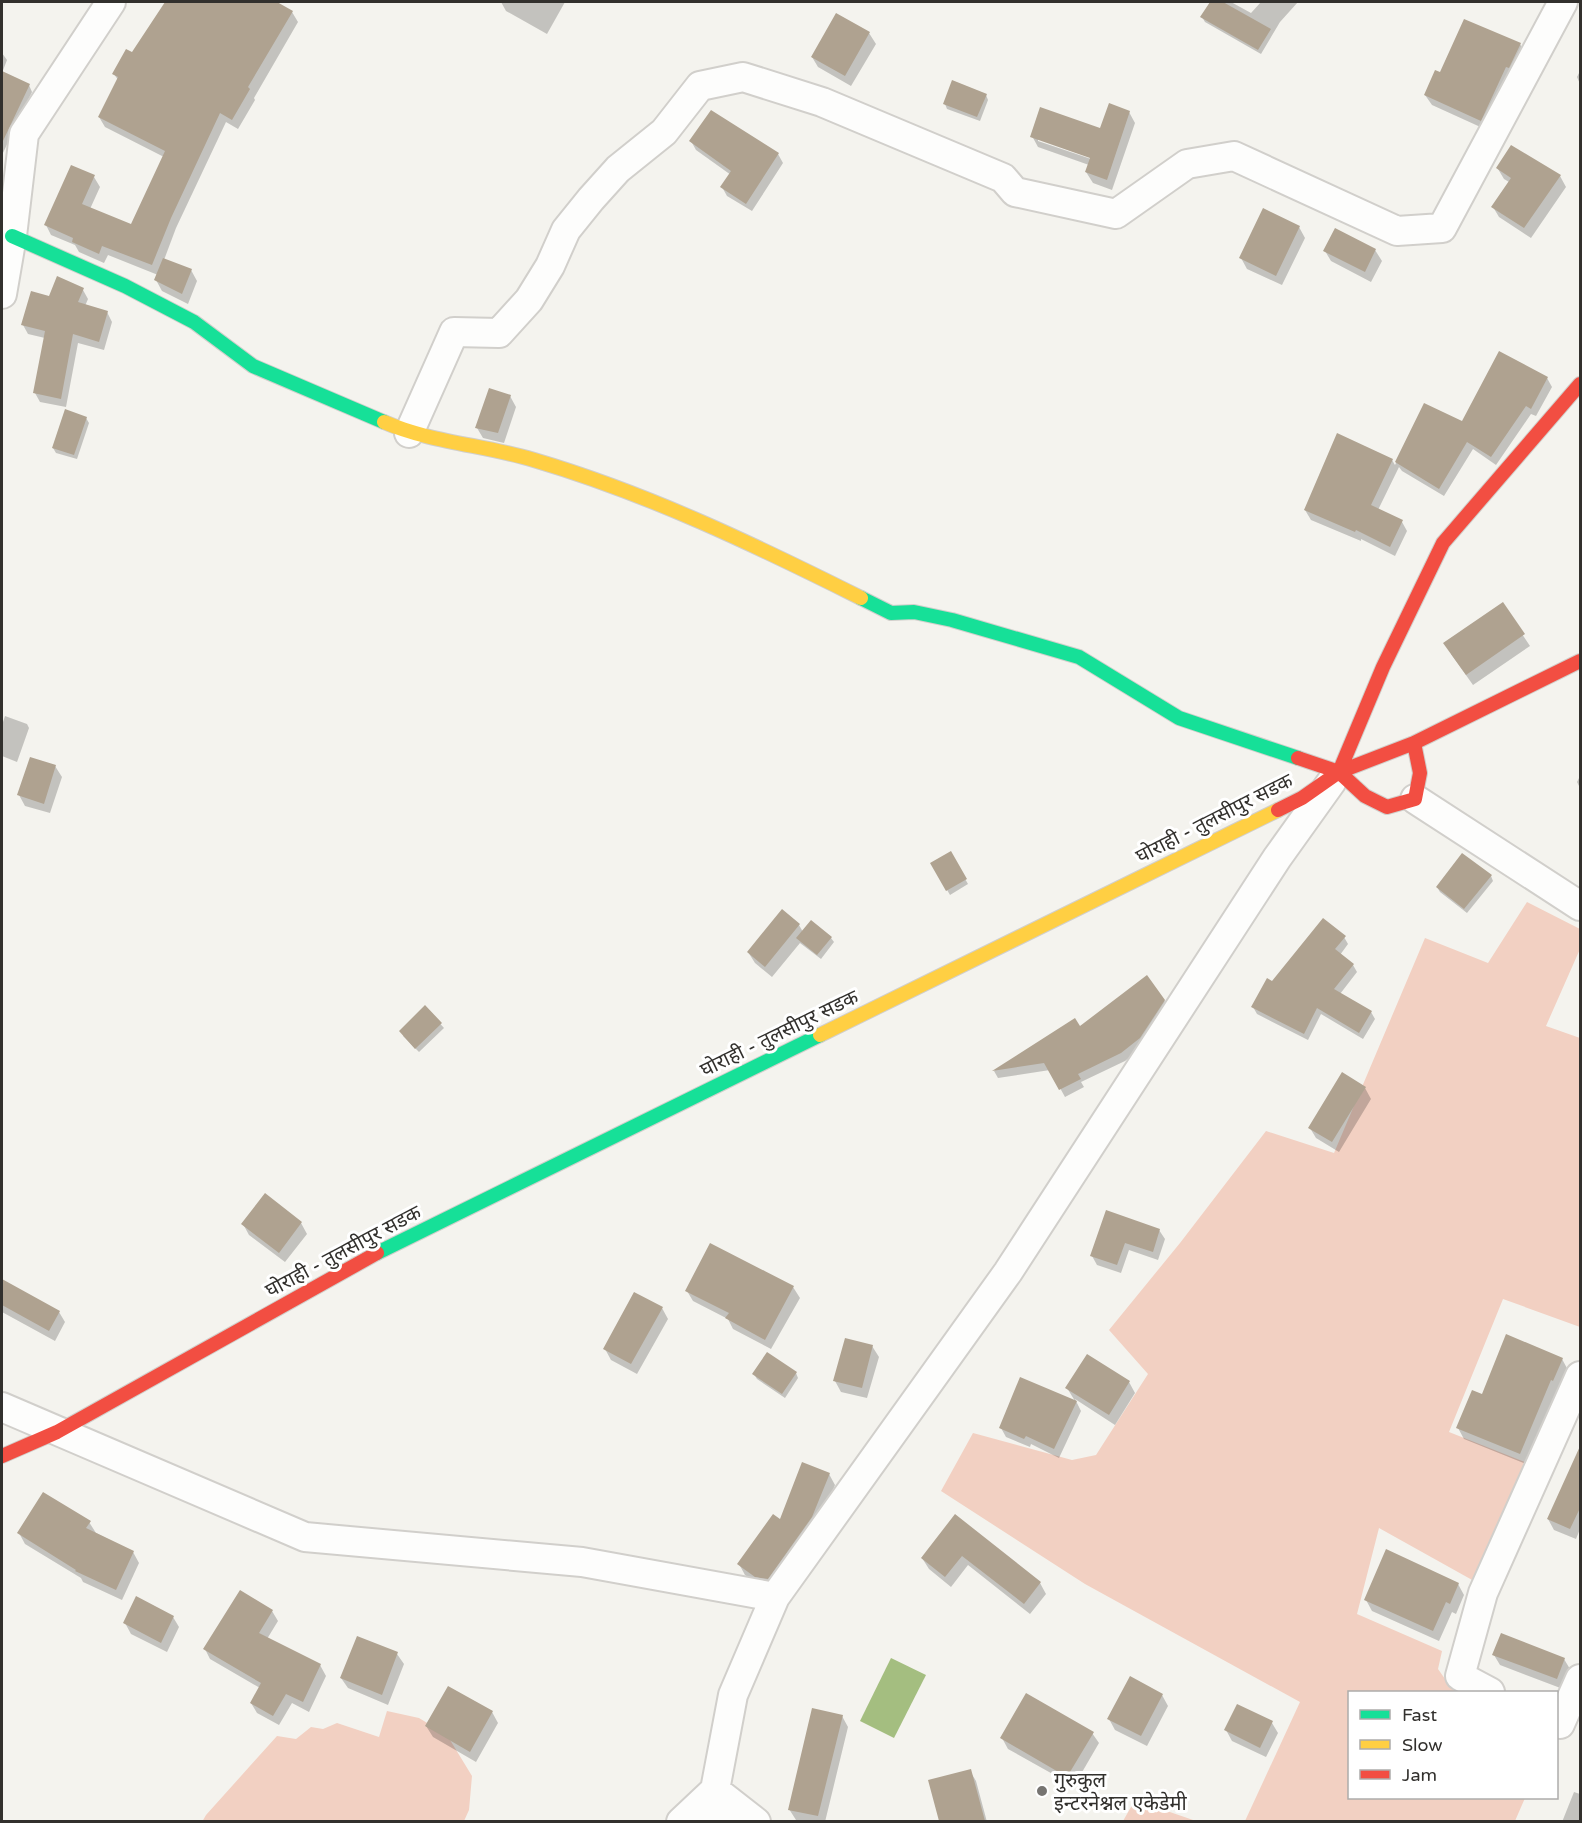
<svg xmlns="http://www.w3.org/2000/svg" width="1582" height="1823" viewBox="0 0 1582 1823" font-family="'Varela Round','Noto Sans Devanagari',sans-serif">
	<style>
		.green { fill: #f2d0c2 }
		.water { fill: #a4be80 }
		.shadow { fill: #0003; fill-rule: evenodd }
		.building { fill: #afa290 }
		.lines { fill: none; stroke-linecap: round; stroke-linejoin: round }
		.street-casing { stroke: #d1cfcb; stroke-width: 32 }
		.fast-casing { stroke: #d1cfcb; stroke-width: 16 }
		.slow-casing { stroke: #d1cfcb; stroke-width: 16 }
		.jam-casing { stroke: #d1cfcb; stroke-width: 16 }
		.street { stroke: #fdfdfc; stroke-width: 28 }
		.fast { stroke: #16e098; stroke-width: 14 }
		.slow { stroke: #ffcf43; stroke-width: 14 }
		.jam { stroke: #f24e42; stroke-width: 14 }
		.poi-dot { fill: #767471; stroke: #fff; stroke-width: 2 }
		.labels { text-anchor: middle; stroke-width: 6; stroke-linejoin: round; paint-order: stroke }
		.street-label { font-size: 20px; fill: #32302d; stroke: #fff }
		.poi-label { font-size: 20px; fill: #32302d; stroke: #fff; text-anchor: start }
	</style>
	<rect width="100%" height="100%" fill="#f4f3ee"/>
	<!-- green -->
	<path class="green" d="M 1527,902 L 1580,929 L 1580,949 L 1546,1026 L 1580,1038 L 1580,1327 L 1503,1299 L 1449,1432 L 1530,1464 L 1474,1581 L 1379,1528 L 1357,1614 L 1442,1651 L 1438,1669 L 1450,1686 L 1460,1692 L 1350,1692 L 1350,1798 L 1525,1798 L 1515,1821 L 1245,1821 L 1300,1702 L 1085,1584 L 941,1491 L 973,1433 L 1072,1460 L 1096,1455 L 1148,1374 L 1109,1330 L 1180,1243 L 1266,1131 L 1334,1153 L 1425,938 L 1488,963 Z
		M 387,1711 L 419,1718 L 447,1735 L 472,1776 L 469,1810 L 464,1821 L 202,1822 L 206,1815 L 277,1736 L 296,1739 L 311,1727 L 323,1729 L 337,1723 L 379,1737 Z
		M 1135,1800 L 1196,1821 L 1123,1821 Z"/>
	<!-- water -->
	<path class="water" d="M 891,1658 L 926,1675 L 894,1738 L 860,1721 Z"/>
	<!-- shadow -->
	<path class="shadow" d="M 167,2 L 255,2 L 259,4 L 261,2 L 274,2 L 292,12 L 298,22 L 254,98 L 255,100 L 238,129 L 226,122 L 176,228 L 164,260 L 191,270 L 197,281 L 188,304 L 162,291 L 156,280 L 158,275 L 108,255 L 104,263 L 79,252 L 75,245 L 51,235 L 46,225 L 94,177 L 100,187 L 90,209 L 131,226 L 164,157 L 105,127 L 99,117 L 118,80 L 114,74 L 133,54 Z
		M 501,2 L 565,2 L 547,34 L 506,11 Z
		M 1211,2 L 1231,2 L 1251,13 L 1261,2 L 1298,2 L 1280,22 L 1261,54 L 1205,22 L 1202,17 Z
		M 837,15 L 869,33 L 876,44 L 851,86 L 818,67 L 812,57 Z
		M 1520,44 L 1526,55 L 1487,130 L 1432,105 L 1425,95 L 1441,74 Z
		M 2,53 L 7,60 L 2,73 Z
		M 1580,71 L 1580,84 L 1577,77 Z
		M 2,73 L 29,85 L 32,92 L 2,155 Z
		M 986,95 L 988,100 L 980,121 L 947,109 L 945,104 Z
		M 1129,112 L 1135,123 L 1112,190 L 1093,183 L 1086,172 L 1089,165 L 1038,147 L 1032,136 L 1101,130 ZM 1038,138 L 1098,159 L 1097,161 L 1038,141 Z
		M 691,141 L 778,154 L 783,163 L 752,211 L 727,196 L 722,187 L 731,175 L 696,150 Z
		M 1498,169 L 1560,176 L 1566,187 L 1531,238 L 1499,217 L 1493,207 L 1509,182 L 1504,179 Z
		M 1299,227 L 1305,238 L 1282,285 L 1247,269 L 1241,258 Z
		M 1336,230 L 1375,250 L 1382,261 L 1371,282 L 1331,261 L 1325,251 Z
		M 83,290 L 88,299 L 85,306 L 107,312 L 112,322 L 104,350 L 78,343 L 66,407 L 40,402 L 35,393 L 45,338 L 28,334 L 23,325 L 50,298 Z
		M 1547,378 L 1552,387 L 1536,416 L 1531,414 L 1496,465 L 1473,449 L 1444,496 L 1402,471 L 1399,467 L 1378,510 L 1402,522 L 1407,531 L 1395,556 L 1361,539 L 1361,541 L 1311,520 L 1305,510 L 1392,460 L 1395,465 L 1425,405 L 1462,423 Z
		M 510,396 L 516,407 L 504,443 L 483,438 L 477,428 Z
		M 86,418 L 89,423 L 77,459 L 56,453 L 53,448 Z
		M 1502,604 L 1530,646 L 1473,685 L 1451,654 Z
		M 5,716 L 27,724 L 29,728 L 17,762 L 2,756 L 2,725 Z
		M 55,766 L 62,777 L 50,813 L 25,806 L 19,795 Z
		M 1580,776 L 1580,788 L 1577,782 Z
		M 950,853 L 968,884 L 950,895 L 932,864 Z
		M 1491,876 L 1493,881 L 1467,913 L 1440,892 L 1437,887 Z
		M 782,912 L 799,925 L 803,932 L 831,938 L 834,942 L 821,959 L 800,943 L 772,977 L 755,963 L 748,952 Z
		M 1344,937 L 1348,944 L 1340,955 L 1353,965 L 1357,972 L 1340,994 L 1371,1012 L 1375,1019 L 1363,1039 L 1321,1014 L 1308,1040 L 1257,1014 L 1253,1007 L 1273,983 Z
		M 1164,1000 L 1169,1009 L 1144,1046 L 1125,1061 L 1081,1082 L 1084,1087 L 1065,1097 L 1050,1070 L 998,1078 L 994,1071 L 1074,1020 L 1080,1029 Z
		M 425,1007 L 444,1028 L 419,1052 L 403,1036 Z
		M 1365,1088 L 1371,1099 L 1339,1152 L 1316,1138 L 1310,1128 Z
		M 1106,1212 L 1159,1230 L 1165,1239 L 1158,1260 L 1129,1250 L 1121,1273 L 1097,1265 L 1092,1256 Z
		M 301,1223 L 307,1234 L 285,1262 L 249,1235 L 243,1224 Z
		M 710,1245 L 793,1287 L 800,1298 L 771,1349 L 733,1329 L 728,1319 L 693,1301 L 687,1291 Z
		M 2,1280 L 59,1312 L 65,1322 L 55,1341 L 2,1312 Z
		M 662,1308 L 668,1319 L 637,1374 L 611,1360 L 605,1349 Z
		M 872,1346 L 879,1357 L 867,1398 L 841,1392 L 835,1381 Z
		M 1562,1359 L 1568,1370 L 1559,1391 L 1557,1390 L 1526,1464 L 1464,1439 L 1458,1428 L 1483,1396 Z
		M 796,1373 L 798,1378 L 785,1398 L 757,1379 L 754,1374 Z
		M 1129,1382 L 1135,1393 L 1115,1425 L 1075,1399 L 1081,1411 L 1059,1458 L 1031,1444 L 1030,1447 L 1006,1437 L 1001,1428 L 1075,1401 L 1067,1388 Z
		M 829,1474 L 835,1485 L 817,1528 L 774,1589 L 762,1587 L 745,1575 L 739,1564 Z
		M 1580,1480 L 1580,1529 L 1576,1539 L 1554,1530 L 1548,1519 Z
		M 956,1516 L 1040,1583 L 1046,1594 L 1030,1614 L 968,1565 L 951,1587 L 929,1569 L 922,1558 Z
		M 89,1522 L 96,1533 L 133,1552 L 139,1563 L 122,1600 L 83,1582 L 81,1578 L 25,1544 L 19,1533 Z
		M 1458,1584 L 1464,1595 L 1456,1614 L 1452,1612 L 1439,1641 L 1372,1611 L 1366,1600 Z
		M 240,1592 L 272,1611 L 278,1621 L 267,1639 L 320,1665 L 326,1676 L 309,1712 L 292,1703 L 279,1725 L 257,1713 L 251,1703 L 260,1688 L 210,1659 L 205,1649 Z
		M 173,1617 L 179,1627 L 167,1652 L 131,1634 L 125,1623 Z
		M 357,1638 L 397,1654 L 404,1664 L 388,1705 L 348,1688 L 341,1678 Z
		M 1494,1655 L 1564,1659 L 1570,1669 L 1563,1689 L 1500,1665 Z
		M 1130,1678 L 1162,1695 L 1168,1706 L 1147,1746 L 1115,1730 L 1109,1719 Z
		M 449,1688 L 492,1712 L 498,1723 L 476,1762 L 433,1737 L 426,1726 Z
		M 842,1716 L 848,1727 L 825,1822 L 796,1820 L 789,1809 Z
		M 1272,1723 L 1278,1733 L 1266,1757 L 1232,1741 L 1226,1730 Z
		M 1092,1733 L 1099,1743 L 1074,1786 L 1008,1749 L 1002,1738 Z
		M 970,1771 L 976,1781 L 987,1822 L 941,1822 L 930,1782 Z
		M 1574,1792 L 1580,1794 L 1580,1822 L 1562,1822 Z"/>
	<!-- building -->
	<path class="building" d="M 165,2 L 277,2 L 293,11 L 248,87 L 250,89 L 232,120 L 220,113 L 171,218 L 152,265 L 102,246 L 99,254 L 72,242 L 73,238 L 44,225 L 71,165 L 95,175 L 82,204 L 131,224 L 165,151 L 98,117 L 118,77 L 112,74 L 126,49 L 132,52 Z
		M 1210,2 L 1223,2 L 1271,29 L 1258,50 L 1200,17 Z
		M 836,13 L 870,32 L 845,76 L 811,57 Z
		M 1464,19 L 1521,43 L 1509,68 L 1506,67 L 1481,121 L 1424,95 L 1435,70 L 1440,72 Z
		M 2,71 L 30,84 L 2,143 Z
		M 952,80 L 987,94 L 977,117 L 943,104 Z
		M 1109,103 L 1130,111 L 1107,180 L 1085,172 L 1090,158 L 1030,137 L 1040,107 L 1100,128 Z
		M 711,110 L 779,153 L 746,204 L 720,187 L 731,171 L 689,141 Z
		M 1511,145 L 1561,175 L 1524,228 L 1491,207 L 1511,178 L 1496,168 Z
		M 1263,208 L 1300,226 L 1276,276 L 1239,258 Z
		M 1335,228 L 1376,249 L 1365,272 L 1323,251 Z
		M 163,258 L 192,269 L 182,294 L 154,280 Z
		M 57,276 L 84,288 L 78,302 L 108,311 L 99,342 L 73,334 L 61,399 L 33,393 L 45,331 L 21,325 L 31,291 L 49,296 Z
		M 1499,351 L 1548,377 L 1531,409 L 1526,406 L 1491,457 L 1467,442 L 1439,489 L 1395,462 L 1424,403 L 1462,421 Z
		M 489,388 L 511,395 L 498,433 L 475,428 Z
		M 65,409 L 87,417 L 74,455 L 52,448 Z
		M 1337,433 L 1393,459 L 1371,505 L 1403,520 L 1390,547 L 1356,530 L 1355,532 L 1304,510 Z
		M 1503,602 L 1525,634 L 1466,675 L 1443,643 Z
		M 30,757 L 56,765 L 44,804 L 17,795 Z
		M 951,851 L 967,879 L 946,891 L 930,863 Z
		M 1462,853 L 1492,875 L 1464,909 L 1436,887 Z
		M 782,909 L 800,924 L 765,967 L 747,952 Z
		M 1323,918 L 1346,936 L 1335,949 L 1354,964 L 1334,989 L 1372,1011 L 1359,1033 L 1317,1008 L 1304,1034 L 1251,1007 L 1267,978 L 1272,981 Z
		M 811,920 L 832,937 L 817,955 L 796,938 Z
		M 1147,975 L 1165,1000 L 1140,1038 L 1121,1053 L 1078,1074 L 1081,1079 L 1059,1090 L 1044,1063 L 992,1071 L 1075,1018 L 1080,1026 Z
		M 425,1005 L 442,1023 L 415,1049 L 399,1031 Z
		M 1342,1072 L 1366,1087 L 1332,1142 L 1308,1128 Z
		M 265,1193 L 302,1222 L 279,1253 L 241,1224 Z
		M 1106,1210 L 1160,1229 L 1153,1252 L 1125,1243 L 1117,1265 L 1090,1256 Z
		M 710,1243 L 794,1286 L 765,1340 L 725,1318 L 729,1313 L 685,1291 Z
		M 2,1279 L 60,1311 L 49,1331 L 2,1305 Z
		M 634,1292 L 663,1307 L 631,1364 L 603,1349 Z
		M 1506,1334 L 1563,1358 L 1553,1381 L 1551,1380 L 1520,1454 L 1456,1428 L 1472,1390 L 1482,1394 Z
		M 845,1338 L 873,1345 L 862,1388 L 833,1381 Z
		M 767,1352 L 797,1372 L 782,1394 L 752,1374 Z
		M 1087,1354 L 1130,1381 L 1109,1415 L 1065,1388 Z
		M 1020,1377 L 1077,1401 L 1054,1449 L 1026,1436 L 1024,1439 L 999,1428 Z
		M 1581,1444 L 1581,1506 L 1570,1529 L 1547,1519 Z
		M 802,1462 L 830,1473 L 812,1517 L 768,1579 L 755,1577 L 737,1564 L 773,1514 L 780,1519 Z
		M 43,1492 L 91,1521 L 86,1528 L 134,1551 L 116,1590 L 75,1571 L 76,1570 L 17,1533 Z
		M 955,1514 L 1041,1582 L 1024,1604 L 962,1556 L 945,1577 L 921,1558 Z
		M 1386,1549 L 1459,1583 L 1450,1604 L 1446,1602 L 1433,1631 L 1364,1600 Z
		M 240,1590 L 273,1610 L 259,1633 L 321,1664 L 303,1702 L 286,1694 L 273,1716 L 250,1703 L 261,1683 L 203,1649 Z
		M 136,1596 L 174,1616 L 161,1643 L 123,1623 Z
		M 1501,1633 L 1565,1658 L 1557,1679 L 1492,1655 Z
		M 357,1636 L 398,1652 L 382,1695 L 340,1678 Z
		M 1130,1676 L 1163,1694 L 1141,1736 L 1107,1719 Z
		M 448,1686 L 493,1711 L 470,1752 L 425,1726 Z
		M 1026,1693 L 1094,1732 L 1067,1777 L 1000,1738 Z
		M 1237,1704 L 1273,1721 L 1260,1748 L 1224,1730 Z
		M 812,1708 L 843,1715 L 818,1816 L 788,1810 Z
		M 971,1769 L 985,1821 L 939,1821 L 928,1780 Z"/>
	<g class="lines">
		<!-- street casing -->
		<g class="street-casing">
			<path id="street" d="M 2,294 L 12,236 L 24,134 L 111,2
				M 409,433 L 454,332 L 499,333 L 529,300 L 550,266 L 566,230 L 591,199 L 618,169 L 664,132 L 700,86 L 743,77 L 822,102 L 1003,178 L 1015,192 L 1116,214 L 1187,164 L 1234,156 L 1397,231 L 1442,228 L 1563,2
				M 1415,799 L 1580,906
				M 2,1407 L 305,1537 L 582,1562 L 775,1597
				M 1490,1692 L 1460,1676 L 1483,1593 L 1580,1376
				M 1560,1724 L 1580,1679
				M 715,1790 L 756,1822
				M 715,1790 L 716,1822
				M 681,1822 L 715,1790 L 733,1695 L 775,1597 L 1008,1272 L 1277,858 L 1332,781"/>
		</g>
		<!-- fast casing -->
		<g class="fast-casing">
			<path id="fast" d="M 12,236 L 125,286 L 194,322 L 253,366 L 384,422
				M 861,598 L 891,613 L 914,612 L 952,620 L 1079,657 L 1179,718 L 1298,758
				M 377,1253 L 820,1035"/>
		</g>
		<!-- slow casing -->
		<g class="slow-casing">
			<path id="slow" d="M 384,422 C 432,443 485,445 534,460 C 649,494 755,545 861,598
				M 820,1035 L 1278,810"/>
		</g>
		<!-- jam casing -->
		<g class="jam-casing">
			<path id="jam" d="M 1298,758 L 1339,772 L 1365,796 L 1387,807 L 1415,799 L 1420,773 L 1414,743
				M 1339,772 L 1383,667 L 1443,543 L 1580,384
				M 1278,810 L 1302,798 L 1339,772 L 1414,743 L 1580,661
				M 2,1456 L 57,1432 L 377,1253"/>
		</g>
		<!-- street -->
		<use href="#street" class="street"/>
		<!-- fast -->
		<use href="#fast" class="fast"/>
		<!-- slow -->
		<use href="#slow" class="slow"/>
		<!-- jam -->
		<use href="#jam" class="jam"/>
	</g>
	<!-- markers -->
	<circle class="poi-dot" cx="1042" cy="1791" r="6"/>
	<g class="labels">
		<!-- street labels -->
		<g class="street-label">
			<text transform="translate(1214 818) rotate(-27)" y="7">घोराही - तुलसीपुर सडक</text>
			<text transform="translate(779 1033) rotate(-26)" y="7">घोराही - तुलसीपुर सडक</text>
			<text transform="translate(343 1251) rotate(-28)" y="7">घोराही - तुलसीपुर सडक</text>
		</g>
		<!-- poi labels -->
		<g class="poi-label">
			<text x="1054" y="1787">गुरुकुल<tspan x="1054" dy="23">इन्टरनेश्नल एकेडेमी</tspan></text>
		</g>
	</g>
	<!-- border -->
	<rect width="1582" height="1823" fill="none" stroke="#32302d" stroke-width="6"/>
	<!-- legend -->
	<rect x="1348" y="1691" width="210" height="108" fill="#ffffff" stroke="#adacab" stroke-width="1.5"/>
	<rect x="1360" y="1710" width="30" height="9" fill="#16e098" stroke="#adacab" stroke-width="1.5"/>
	<text x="1402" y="1721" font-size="18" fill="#32302d">Fast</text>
	<rect x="1360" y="1740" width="30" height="9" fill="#ffcf43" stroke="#adacab" stroke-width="1.5"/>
	<text x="1402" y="1751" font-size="18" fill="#32302d">Slow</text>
	<rect x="1360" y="1770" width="30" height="9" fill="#f24e42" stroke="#adacab" stroke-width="1.5"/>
	<text x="1402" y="1781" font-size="18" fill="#32302d">Jam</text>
</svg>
